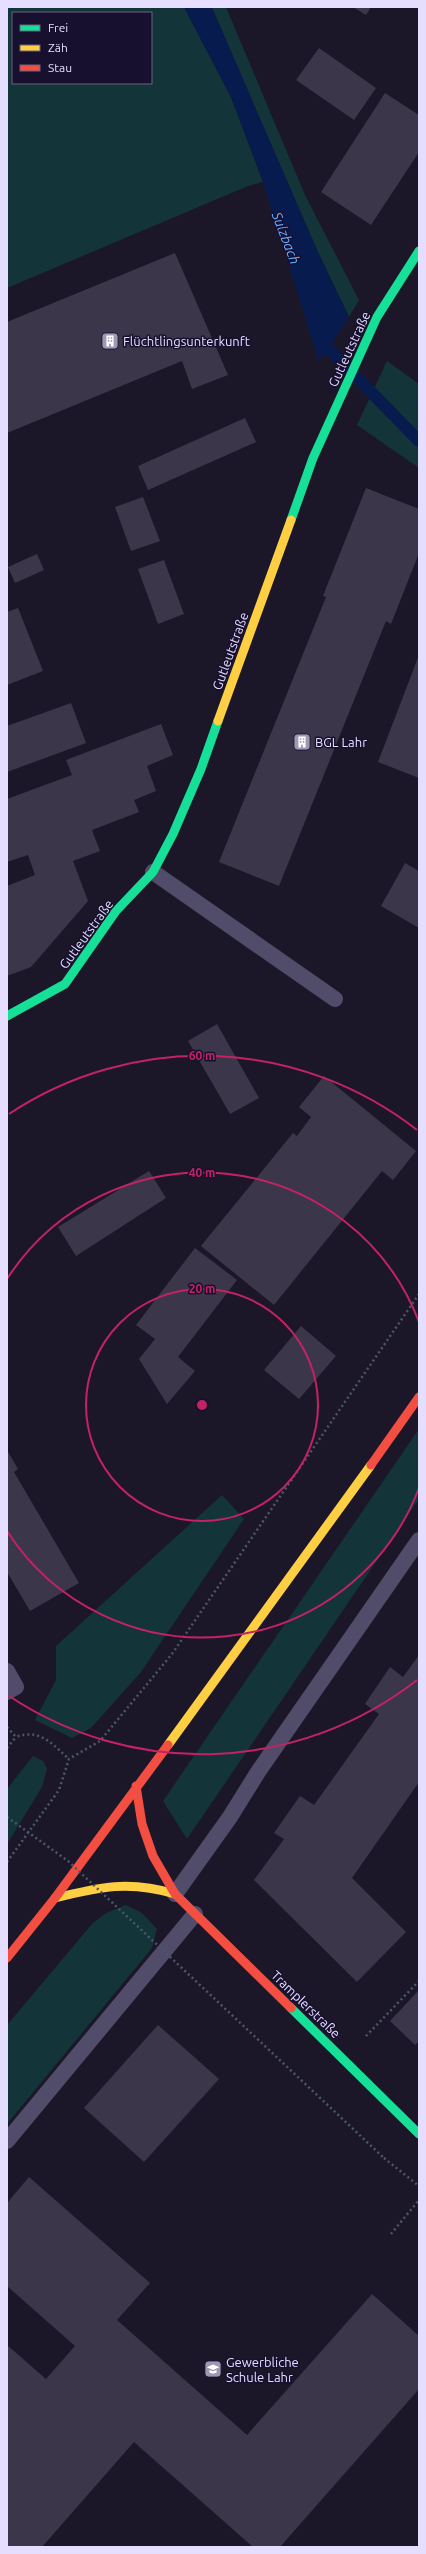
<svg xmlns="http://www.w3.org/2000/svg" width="426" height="2554" viewBox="0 0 426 2554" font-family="Ubuntu,sans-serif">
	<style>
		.green { fill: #133438; fill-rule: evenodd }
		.water { fill: #081b4e }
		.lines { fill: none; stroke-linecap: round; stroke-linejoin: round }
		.stream { stroke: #081b4e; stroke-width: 12 }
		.building { fill: #3b3649 }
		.path { stroke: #4a586a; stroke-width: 2.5; stroke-dasharray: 2 3; stroke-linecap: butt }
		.lane { stroke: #504c69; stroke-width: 16 }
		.fast { stroke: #16e098; stroke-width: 9 }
		.slow { stroke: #ffcf43; stroke-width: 9 }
		.jam { stroke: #f24e42; stroke-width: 9 }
		.path-bridge { stroke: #4a586a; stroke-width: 2.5; stroke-dasharray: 2 3; stroke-linecap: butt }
		.ring { fill: none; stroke: #c42263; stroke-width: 2 }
		.labels { text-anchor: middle; stroke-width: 3; stroke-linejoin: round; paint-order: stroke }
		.poi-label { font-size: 13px; fill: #e5deff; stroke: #18102f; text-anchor: start }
		.street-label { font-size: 13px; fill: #e5deff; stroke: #18102f }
		.water-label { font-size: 14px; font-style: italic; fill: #6cadff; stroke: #18102f }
		.centre { fill: #c42263; stroke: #18102f; stroke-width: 2 }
		.ring-label { font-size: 12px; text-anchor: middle; font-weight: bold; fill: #c42263; stroke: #18102f; stroke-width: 3; stroke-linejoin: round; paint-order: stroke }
	</style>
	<rect width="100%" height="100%" fill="#1c1728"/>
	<!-- green -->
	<path class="green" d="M 7,7 L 184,7 L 231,97 L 263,182 L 248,186 L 7,288 ZM 13,13 L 151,13 L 151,83 L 13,83 Z
		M 211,7 L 226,7 L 305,195 L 359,300 L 349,317 L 317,250 Z
		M 387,361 L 419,384 L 419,468 L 357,425 Z
		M 419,1429 L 419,1499 L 187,1839 L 163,1801 Z
		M 222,1495 L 244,1519 L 141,1672 L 91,1728 L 72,1738 L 35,1720 L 56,1680 L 56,1646 Z
		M 33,1756 L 43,1761 L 47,1769 L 42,1787 L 7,1844 L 7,1789 Z
		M 126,1905 L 142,1913 L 157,1929 L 152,1948 L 7,2124 L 7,2025 L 92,1924 L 106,1913 Z"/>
	<!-- water -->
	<path class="water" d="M 184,7 L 211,7 L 214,12 L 317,250 L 349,317 L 319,362 L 263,182 L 231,97 Z"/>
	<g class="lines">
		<!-- stream -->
		<path class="stream" d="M 323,335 L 329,349 L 419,441"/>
	</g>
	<!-- building -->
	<path class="building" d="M 353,7 L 371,7 L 366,15 Z
		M 319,48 L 376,88 L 354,120 L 296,80 Z
		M 385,93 L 419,115 L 419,152 L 371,225 L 321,192 Z
		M 175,253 L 228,375 L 192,389 L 182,361 L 7,433 L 7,322 Z
		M 245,418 L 256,442 L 148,490 L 138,466 Z
		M 366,488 L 419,509 L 419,553 L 391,624 L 386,621 L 279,886 L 219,862 L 326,597 L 323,596 Z
		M 143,497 L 160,541 L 131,551 L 115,507 Z
		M 37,554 L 44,570 L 15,583 L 8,567 Z
		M 164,560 L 184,614 L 158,624 L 138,569 Z
		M 18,608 L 43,671 L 7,685 L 7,612 Z
		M 419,655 L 419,778 L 378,762 Z
		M 71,703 L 86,743 L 7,772 L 7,726 Z
		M 161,724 L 173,755 L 147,766 L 156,791 L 134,800 L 139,812 L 92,830 L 100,851 L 73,861 L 88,901 L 31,967 L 7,976 L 7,886 L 35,875 L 28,855 L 7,862 L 7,799 L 72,775 L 66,760 Z
		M 405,863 L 419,871 L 419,928 L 381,906 Z
		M 217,1024 L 259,1098 L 230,1114 L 188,1041 Z
		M 324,1076 L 416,1151 L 393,1180 L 382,1171 L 274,1305 L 201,1246 L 293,1133 L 297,1136 L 311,1117 L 299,1107 Z
		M 149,1171 L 166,1198 L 76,1256 L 58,1227 Z
		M 195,1248 L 237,1280 L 178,1357 L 195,1371 L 167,1404 L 139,1359 L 155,1339 L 136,1325 Z
		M 301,1326 L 336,1356 L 299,1399 L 264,1370 Z
		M 7,1450 L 18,1469 L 14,1472 L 79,1583 L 30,1611 L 7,1572 Z
		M 419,1655 L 419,1782 L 352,1878 L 406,1932 L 357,1982 L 254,1880 L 284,1839 L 274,1833 L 300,1796 L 314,1805 L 379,1714 L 365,1704 L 390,1667 L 403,1677 Z
		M 419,1990 L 419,2041 L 415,2045 L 390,2021 Z
		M 158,2025 L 219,2079 L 144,2162 L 84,2108 Z
		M 29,2177 L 150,2283 L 117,2320 L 247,2435 L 372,2294 L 419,2336 L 419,2389 L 280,2547 L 253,2547 L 134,2442 L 42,2547 L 7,2547 L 7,2345 L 46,2379 L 75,2346 L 7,2286 L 7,2203 Z"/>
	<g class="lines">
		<!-- path -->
		<path class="path" d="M 7,1727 L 16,1737 C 40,1728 52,1744 69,1759
			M 7,1748 L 16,1737
			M 7,1862 L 59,1790 L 69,1759 L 100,1741 L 172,1654 L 419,1294
			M 366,2036 L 419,1981
			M 384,2158 L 419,2186
			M 391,2234 L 419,2200"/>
		<!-- lane -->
		<path class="lane" d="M 153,872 L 335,999
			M 7,1671 L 16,1687 L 7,1692
			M 175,1894 L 230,1817 L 258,1772 L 419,1540
			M 7,2141 L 195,1914"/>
		<!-- fast -->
		<path class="fast" d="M 291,520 L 313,458 L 377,317 L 419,251
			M 7,1016 L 65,984 L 116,911 L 153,872 L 173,834 L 201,769 L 218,721
			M 291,2008 L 419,2134"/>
		<!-- slow -->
		<path class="slow" d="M 218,721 L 291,520
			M 168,1745 L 371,1465
			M 55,1898 C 100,1887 129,1880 175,1894"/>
		<!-- jam -->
		<path class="jam" d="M 371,1465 L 419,1397
			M 136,1786 L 142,1824 L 153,1856 L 175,1894
			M 175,1894 L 291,2008
			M 7,1958 L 55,1898 L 168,1745"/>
		<!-- path-bridge -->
		<path class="path-bridge" d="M 7,1817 L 68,1861 L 384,2158"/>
	</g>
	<!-- distance rings -->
	<g class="ring">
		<circle cx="202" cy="1405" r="116"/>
		<path d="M419 1488A232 232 0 0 1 7 1531M7 1279A232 232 0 0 1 419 1322"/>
		<path d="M417 1680A349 349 0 0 1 9 1696M9 1114A349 349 0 0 1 417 1130"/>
	</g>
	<!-- icons -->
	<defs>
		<g id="building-square" transform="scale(0.9)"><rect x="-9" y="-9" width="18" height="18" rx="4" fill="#9f98b4" stroke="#18102f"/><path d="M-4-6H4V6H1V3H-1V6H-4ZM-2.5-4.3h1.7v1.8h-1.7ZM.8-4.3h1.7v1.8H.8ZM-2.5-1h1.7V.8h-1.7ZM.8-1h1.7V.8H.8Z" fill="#fff"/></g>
		<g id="school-square" transform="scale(0.9)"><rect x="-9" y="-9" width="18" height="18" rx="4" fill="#9f98b4" stroke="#18102f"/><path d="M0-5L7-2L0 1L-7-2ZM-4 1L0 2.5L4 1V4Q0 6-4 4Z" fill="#fff"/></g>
	</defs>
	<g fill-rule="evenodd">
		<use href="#building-square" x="110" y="341"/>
		<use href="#building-square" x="302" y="742"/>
		<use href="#school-square" x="213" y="2369"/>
	</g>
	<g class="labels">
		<!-- poi labels -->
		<g class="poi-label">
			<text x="123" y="346">Flüchtlingsunterkunft</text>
			<text x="315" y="747">BGL Lahr</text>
			<text x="226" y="2367">Gewerbliche<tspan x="226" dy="15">Schule Lahr</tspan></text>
		</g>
		<!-- street labels -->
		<g class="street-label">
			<text transform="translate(349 349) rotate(-65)" y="5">Gutleutstraße</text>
			<text transform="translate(230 651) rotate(-70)" y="5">Gutleutstraße</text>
			<text transform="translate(86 934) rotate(-54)" y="5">Gutleutstraße</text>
			<text transform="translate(306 2004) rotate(44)" y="5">Tramplerstraße</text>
		</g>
		<!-- water labels -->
		<g class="water-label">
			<text transform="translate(286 238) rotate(69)" y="5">Sulzbach</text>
		</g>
	</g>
	<circle cx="202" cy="1405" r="6" class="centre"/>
	<g class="ring-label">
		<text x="202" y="1060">60 m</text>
		<text x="202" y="1177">40 m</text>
		<text x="202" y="1293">20 m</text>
	</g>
	<!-- border -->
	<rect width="426" height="2554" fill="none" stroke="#e5deff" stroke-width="16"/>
	<!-- legend -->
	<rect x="12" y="12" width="140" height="72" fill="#18102f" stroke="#6a6282"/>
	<rect x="20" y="25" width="20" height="6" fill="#16e098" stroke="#6a6282"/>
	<text x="48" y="32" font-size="12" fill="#e5deff">Frei</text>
	<rect x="20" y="45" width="20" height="6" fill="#ffcf43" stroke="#6a6282"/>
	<text x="48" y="52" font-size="12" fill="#e5deff">Zäh</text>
	<rect x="20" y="65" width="20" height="6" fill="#f24e42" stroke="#6a6282"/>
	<text x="48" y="72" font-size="12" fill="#e5deff">Stau</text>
</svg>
